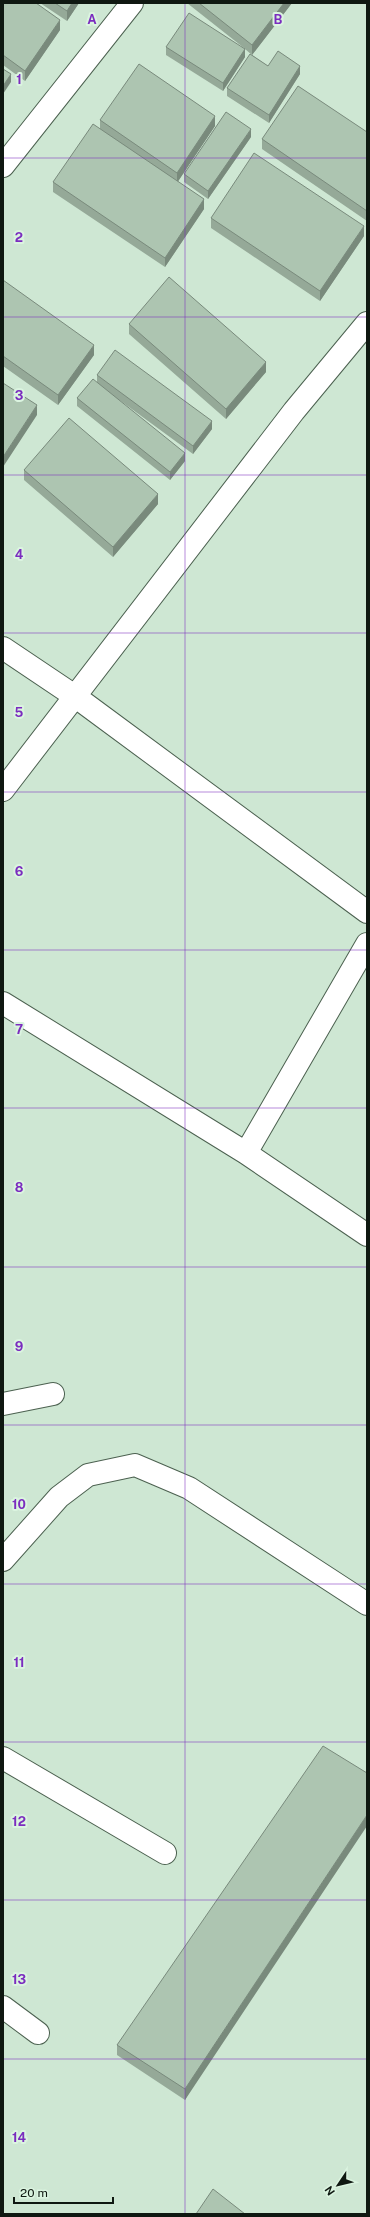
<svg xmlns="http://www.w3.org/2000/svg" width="370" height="2217" viewBox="0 0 370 2217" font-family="'Public Sans',sans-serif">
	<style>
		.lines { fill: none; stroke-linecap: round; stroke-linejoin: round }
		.minor-casing { stroke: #4c6150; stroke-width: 24 }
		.minor { stroke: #fff; stroke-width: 22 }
		.wall { fill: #95a998 }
		.shaded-wall { fill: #798a7c }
		.building { fill: #adc5b1; stroke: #798a7c }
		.grid { fill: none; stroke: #7b2cbf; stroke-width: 1; stroke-opacity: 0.55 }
		.grid-label { font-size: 13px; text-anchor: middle; font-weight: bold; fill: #7b2cbf; stroke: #dbf4e0; stroke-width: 4; stroke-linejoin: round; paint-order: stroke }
	</style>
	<rect width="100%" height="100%" fill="#cee7d3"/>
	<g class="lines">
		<!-- minor casing -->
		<g class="minor-casing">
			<path id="minor" d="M 3,166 L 132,3
				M 3,648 L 76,697 L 367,912
				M 3,790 L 294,411 L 367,323
				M 3,1003 L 246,1153 L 367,1235
				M 246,1153 L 367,944
				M 3,1404 L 53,1394
				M 3,1560 L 59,1497 L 88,1475 L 135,1465 L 189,1488 L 367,1604
				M 3,1758 L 165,1853
				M 3,2007 L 38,2033"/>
		</g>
		<!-- minor -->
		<use href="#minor" class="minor"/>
	</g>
	<!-- wall -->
	<path class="wall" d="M 3,3 L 60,30 L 25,81 L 3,65 Z
		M 40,3 L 79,3 L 67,21 Z
		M 187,3 L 292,3 L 252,55 L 268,66 L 300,74 L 269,123 L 227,96 L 227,88 L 252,55 L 245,49 L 245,57 L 223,91 L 166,55 L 166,47 L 244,48 Z
		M 100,120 L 215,126 L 178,181 L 204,209 L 165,267 L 53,192 L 53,182 L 100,129 Z
		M 367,132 L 367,221 L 262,149 L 262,139 Z
		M 251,137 L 208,199 L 184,182 L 184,174 Z
		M 211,218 L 364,236 L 320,301 L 211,228 Z
		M 3,280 L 94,355 L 58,405 L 3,366 Z
		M 129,324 L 266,372 L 226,419 L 129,334 Z
		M 97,375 L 212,429 L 193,454 L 118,399 L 185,461 L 170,480 L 77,406 L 77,398 L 97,382 Z
		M 24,470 L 158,504 L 113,557 L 24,480 Z
		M 367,1773 L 185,2100 L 117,2055 L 117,2045 Z"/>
	<!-- shaded-wall -->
	<path class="shaded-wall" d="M 72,3 L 79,3 L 67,21 L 67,11 Z
		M 284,3 L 292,3 L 252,55 L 252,45 Z
		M 60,20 L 60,30 L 25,81 L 25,71 Z
		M 245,49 L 245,57 L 223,91 L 223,83 Z
		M 300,66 L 300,74 L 269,123 L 269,115 Z
		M 11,74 L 11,82 L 3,94 L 3,86 Z
		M 215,116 L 215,126 L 177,183 L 177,173 Z
		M 251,129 L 251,137 L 208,199 L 208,191 Z
		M 204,199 L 204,209 L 165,267 L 165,258 Z
		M 364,226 L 364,236 L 320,301 L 320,291 Z
		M 94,345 L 94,355 L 58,405 L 58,395 Z
		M 266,362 L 266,372 L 226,419 L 226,409 Z
		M 37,405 L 37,415 L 3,467 L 3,457 Z
		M 212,421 L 212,429 L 193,454 L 193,446 Z
		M 185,453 L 185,461 L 170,480 L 170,472 Z
		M 158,494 L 158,504 L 113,557 L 113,547 Z
		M 367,1815 L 367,1826 L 185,2100 L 185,2089 Z"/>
	<!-- building -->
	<path class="building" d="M 3,3 L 36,3 L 60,20 L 25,71 L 3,55 Z
		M 55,3 L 72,3 L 67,11 Z
		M 199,3 L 284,3 L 252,45 Z
		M 189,13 L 245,49 L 223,83 L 166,47 Z
		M 278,51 L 300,66 L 269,115 L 227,88 L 250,54 L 268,66 Z
		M 139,64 L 215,116 L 177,173 L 100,120 Z
		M 3,69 L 11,74 L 3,86 Z
		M 298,86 L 367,132 L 367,211 L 262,139 Z
		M 226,112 L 251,129 L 208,191 L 184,174 Z
		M 93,124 L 204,199 L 165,258 L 53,182 Z
		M 254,153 L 364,226 L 320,291 L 211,218 Z
		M 169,277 L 266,362 L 226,409 L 129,324 Z
		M 3,280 L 94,345 L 58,395 L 3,356 Z
		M 115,350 L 212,421 L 193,446 L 97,375 Z
		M 93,379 L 185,453 L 170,472 L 77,398 Z
		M 3,383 L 37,405 L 3,457 Z
		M 69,418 L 158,494 L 113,547 L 24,470 Z
		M 323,1746 L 367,1773 L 367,1815 L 185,2089 L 117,2045 Z
		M 213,2189 L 245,2214 L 196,2214 Z"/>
	<!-- grid -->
	<path class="grid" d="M 185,3 L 185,2214M 3,158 L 367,158M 3,317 L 367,317M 3,475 L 367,475M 3,633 L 367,633M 3,792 L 367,792M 3,950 L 367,950M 3,1108 L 367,1108M 3,1267 L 367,1267M 3,1425 L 367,1425M 3,1584 L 367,1584M 3,1742 L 367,1742M 3,1900 L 367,1900M 3,2059 L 367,2059"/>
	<g class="grid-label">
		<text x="92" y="24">A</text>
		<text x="278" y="24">B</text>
		<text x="19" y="84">1</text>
		<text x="19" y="242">2</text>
		<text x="19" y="400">3</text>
		<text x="19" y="559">4</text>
		<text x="19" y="717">5</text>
		<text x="19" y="876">6</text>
		<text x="19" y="1034">7</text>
		<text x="19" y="1192">8</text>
		<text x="19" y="1351">9</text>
		<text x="19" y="1509">10</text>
		<text x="19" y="1667">11</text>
		<text x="19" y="1826">12</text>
		<text x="19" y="1984">13</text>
		<text x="19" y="2142">14</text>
	</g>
	<!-- border -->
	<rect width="370" height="2217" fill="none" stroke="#0f1811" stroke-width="8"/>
	<!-- north arrow -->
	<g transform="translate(338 2185) rotate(235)" stroke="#dbf4e0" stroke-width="3" paint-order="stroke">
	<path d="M0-3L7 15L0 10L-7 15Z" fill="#0f1811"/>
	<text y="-6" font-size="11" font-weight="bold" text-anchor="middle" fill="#0f1811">N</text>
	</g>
	<!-- scale -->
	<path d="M14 2197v6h99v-6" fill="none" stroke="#0f1811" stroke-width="2"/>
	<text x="20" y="2197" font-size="12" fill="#0f1811" stroke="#dbf4e0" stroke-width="3" paint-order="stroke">20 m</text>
</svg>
